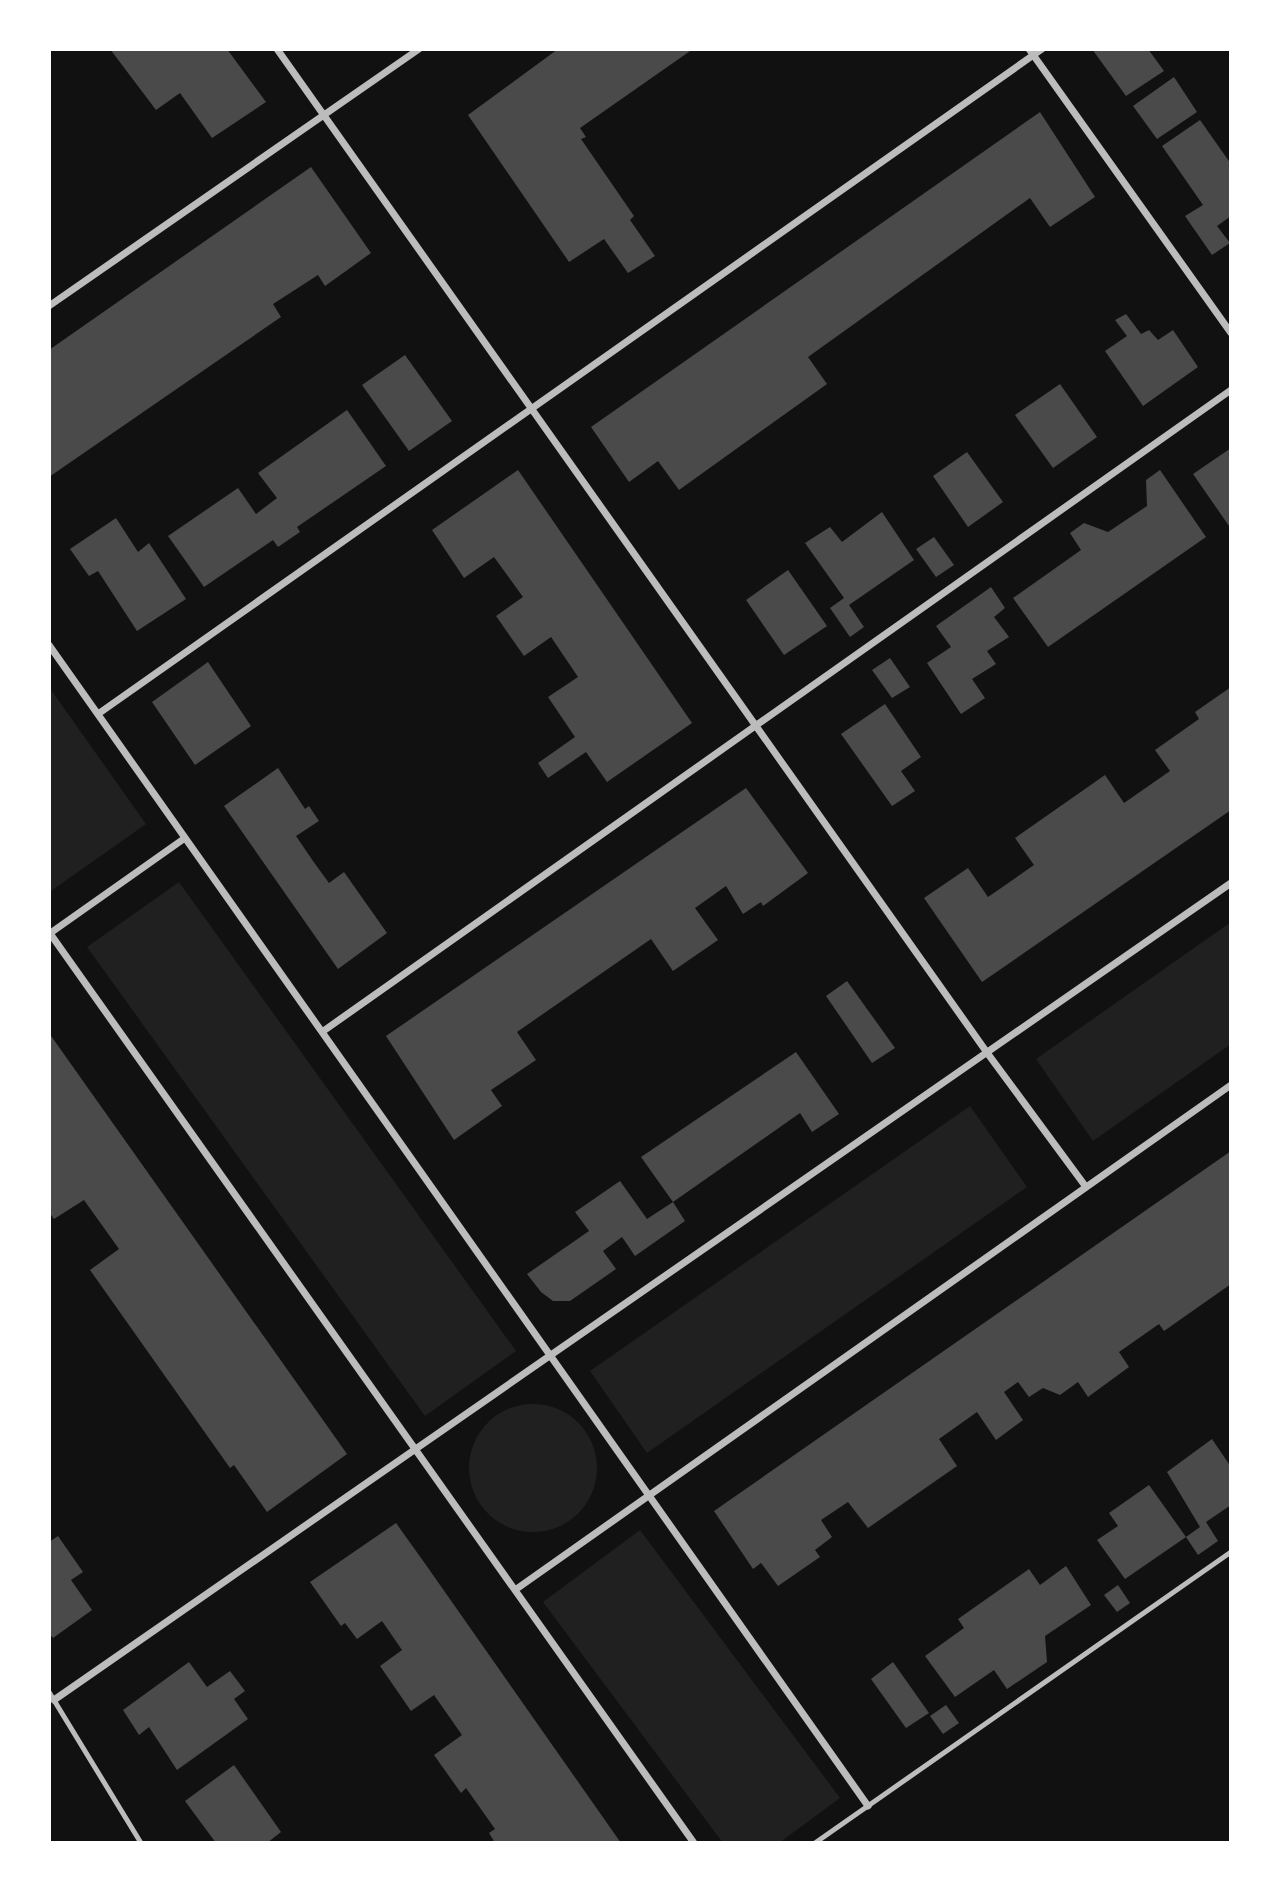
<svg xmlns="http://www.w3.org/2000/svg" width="1280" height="1892" viewBox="0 0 1280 1892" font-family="'Noto Sans',sans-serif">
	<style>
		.green { fill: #202020 }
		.building { fill: #4a4a4a }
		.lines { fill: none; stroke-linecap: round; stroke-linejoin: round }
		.service { stroke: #bcbcbc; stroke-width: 5 }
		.minor { stroke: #bcbcbc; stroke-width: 7 }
	</style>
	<rect width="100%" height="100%" fill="#111"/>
	<!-- green -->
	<path class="green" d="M 49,687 L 146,824 L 51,891 L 49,888 Z
		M 179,882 L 516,1351 L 425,1416 L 87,947 Z
		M 1231,922 L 1231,1044 L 1093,1141 L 1036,1059 Z
		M 970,1106 L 1027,1187 L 647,1453 L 590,1371 Z
		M469 1468a64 64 0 1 1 128 0a64 64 0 1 1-128 0Z
		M 640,1530 L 840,1798 L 779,1843 L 723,1843 L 543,1602 Z"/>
	<!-- building -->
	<path class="building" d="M 110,49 L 227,49 L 266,102 L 212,138 L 180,93 L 156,110 Z
		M 558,49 L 693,49 L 580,128 L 586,137 L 581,139 L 634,216 L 630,220 L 655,256 L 628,273 L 604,239 L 569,262 L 468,115 Z
		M 1092,49 L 1148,49 L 1164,71 L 1126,96 Z
		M 1174,77 L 1197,112 L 1157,139 L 1133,106 Z
		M 1040,112 L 1095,197 L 1050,227 L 1030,198 L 808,357 L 827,384 L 679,490 L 658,461 L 629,482 L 591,427 Z
		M 1200,120 L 1231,164 L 1231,216 L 1217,226 L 1230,243 L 1212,255 L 1185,216 L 1203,205 L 1162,146 Z
		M 311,167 L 371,253 L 325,286 L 318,275 L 273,304 L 281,317 L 49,477 L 49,350 Z
		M 1126,314 L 1141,334 L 1149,330 L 1158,340 L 1173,330 L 1198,367 L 1143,406 L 1105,351 L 1127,336 L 1115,320 Z
		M 405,355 L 452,421 L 409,451 L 362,385 Z
		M 1060,384 L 1097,437 L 1053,468 L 1015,415 Z
		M 347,410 L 386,466 L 297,527 L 300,532 L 278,547 L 273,540 L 204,587 L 168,536 L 238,488 L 256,514 L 277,498 L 258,473 Z
		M 1231,448 L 1231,524 L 1229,526 L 1193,474 Z
		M 967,452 L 1003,502 L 968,527 L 933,476 Z
		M 518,470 L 692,723 L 607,782 L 586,752 L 548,778 L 538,763 L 575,737 L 548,697 L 578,677 L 551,637 L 524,656 L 496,616 L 523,597 L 494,557 L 464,578 L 432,530 Z
		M 1160,470 L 1206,537 L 1048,647 L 1013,598 L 1081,550 L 1070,533 L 1084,523 L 1108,532 L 1147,506 L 1146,480 Z
		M 882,512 L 914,560 L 849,605 L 864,627 L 850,637 L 830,608 L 844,598 L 805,543 L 830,527 L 842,542 Z
		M 116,518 L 138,552 L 149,543 L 186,599 L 137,631 L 98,571 L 89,576 L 70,549 Z
		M 934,537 L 954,565 L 936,577 L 916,549 Z
		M 788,570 L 827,626 L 784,655 L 746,600 Z
		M 991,587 L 1005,608 L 994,617 L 1009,637 L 987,651 L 996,664 L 972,679 L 985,698 L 961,714 L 927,663 L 951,647 L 936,626 Z
		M 890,658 L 910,687 L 892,698 L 872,670 Z
		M 208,662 L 251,726 L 195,765 L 152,702 Z
		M 1231,687 L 1231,810 L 982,982 L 924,898 L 968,868 L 988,897 L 1034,865 L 1015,838 L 1105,775 L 1124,803 L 1170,771 L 1155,750 L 1199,719 L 1195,712 Z
		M 885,704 L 921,757 L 901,771 L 915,791 L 892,806 L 841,734 Z
		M 278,768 L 305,809 L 309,806 L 319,821 L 296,836 L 313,861 L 329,883 L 344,872 L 387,933 L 338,969 L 224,806 Z
		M 746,788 L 808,873 L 763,906 L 761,902 L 743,914 L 726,886 L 695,908 L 718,940 L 673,971 L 651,939 L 517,1032 L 536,1060 L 491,1090 L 502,1106 L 454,1140 L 386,1036 Z
		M 847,981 L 895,1048 L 872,1063 L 826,996 Z
		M 49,1033 L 347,1454 L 267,1512 L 234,1465 L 230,1468 L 90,1270 L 119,1249 L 84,1200 L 54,1219 L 49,1212 Z
		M 796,1052 L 839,1114 L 812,1132 L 800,1113 L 673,1202 L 641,1157 Z
		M 1231,1151 L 1231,1284 L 1164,1331 L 1159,1324 L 1119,1352 L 1129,1367 L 1088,1397 L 1078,1382 L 1060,1395 L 1043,1388 L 1029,1397 L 1018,1382 L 1004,1392 L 1023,1420 L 996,1440 L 977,1412 L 939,1439 L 957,1466 L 868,1528 L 848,1502 L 821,1520 L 832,1537 L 815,1550 L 820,1557 L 778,1586 L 761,1563 L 753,1569 L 714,1511 Z
		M 620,1181 L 647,1219 L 673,1202 L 685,1221 L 635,1256 L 622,1237 L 603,1251 L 616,1269 L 570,1301 L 553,1301 L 541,1292 L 527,1274 L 589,1231 L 575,1212 Z
		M 1212,1439 L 1231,1467 L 1231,1505 L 1206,1522 L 1218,1541 L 1198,1555 L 1186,1537 L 1200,1527 L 1167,1472 Z
		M 1149,1485 L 1186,1537 L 1125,1579 L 1097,1540 L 1118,1526 L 1109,1513 Z
		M 396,1523 L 426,1565 L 621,1843 L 495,1843 L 489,1833 L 495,1829 L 466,1788 L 461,1793 L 434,1755 L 462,1735 L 434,1695 L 411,1711 L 380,1666 L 402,1650 L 382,1621 L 357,1639 L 345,1623 L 341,1626 L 310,1582 Z
		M 58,1536 L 83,1572 L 71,1580 L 92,1610 L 53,1638 L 49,1633 L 49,1542 Z
		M 1066,1566 L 1091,1605 L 1045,1636 L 1047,1662 L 1007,1689 L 994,1670 L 955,1697 L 925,1656 L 964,1628 L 958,1619 L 1029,1569 L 1040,1585 Z
		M 1118,1585 L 1130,1603 L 1117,1612 L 1104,1595 Z
		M 189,1662 L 207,1687 L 230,1671 L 245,1691 L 234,1699 L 248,1719 L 177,1770 L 149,1727 L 139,1735 L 123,1710 Z
		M 893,1662 L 929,1713 L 906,1728 L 871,1679 Z
		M 946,1705 L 959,1723 L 943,1734 L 930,1716 Z
		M 234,1765 L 281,1832 L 267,1843 L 216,1843 L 185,1801 Z"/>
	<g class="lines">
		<!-- service -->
		<path class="service" d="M 49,1692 L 141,1843
			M 815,1843 L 1231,1552"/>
		<!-- minor -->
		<path class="minor" d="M 277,49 L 988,1054 L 1086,1187
			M 1029,49 L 1231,333
			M 49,306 L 419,49
			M 49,645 L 868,1806
			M 98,714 L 1042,49
			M 49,932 L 694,1843
			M 49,934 L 185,838
			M 322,1032 L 1231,390
			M 515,1590 L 1231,1085
			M 54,1700 L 1231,883"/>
	</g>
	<!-- border -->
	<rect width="1280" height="1892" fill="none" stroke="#ffffff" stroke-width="102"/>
</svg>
